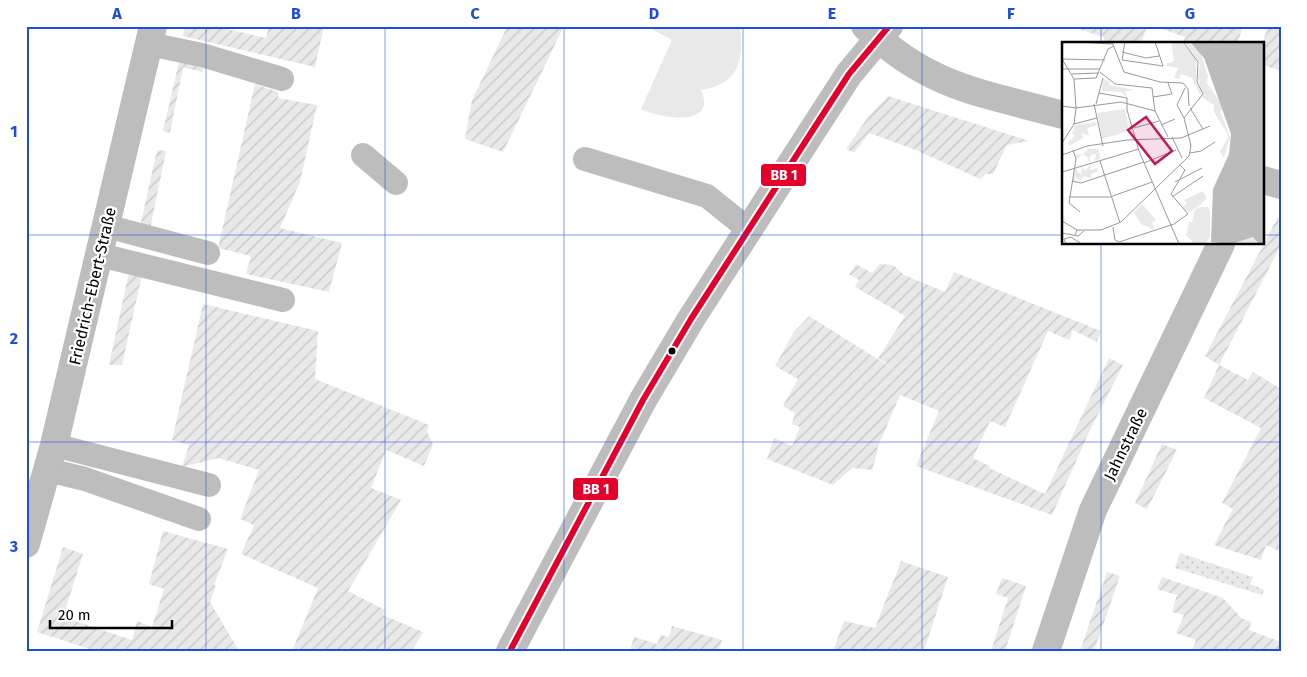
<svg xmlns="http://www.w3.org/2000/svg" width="1307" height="677" viewBox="0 0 1307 677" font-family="'Fira Sans',sans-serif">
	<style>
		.grass { fill: url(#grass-dots) }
		.park { fill: #e9e9e9 }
		.garden { fill: url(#garden-furrows) }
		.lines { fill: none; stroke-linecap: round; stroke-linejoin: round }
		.lane { stroke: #bdbdbd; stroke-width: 24 }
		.street { stroke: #bdbdbd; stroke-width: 28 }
		.bus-1-casing { stroke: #fff; stroke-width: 10 }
		.bus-1 { stroke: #e4002b; stroke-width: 6 }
		.grid { fill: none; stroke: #1d4ed8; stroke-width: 1; stroke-opacity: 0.55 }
		.bus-dot { fill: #000; stroke: #fff; stroke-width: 2 }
		.labels { text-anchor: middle; stroke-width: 4.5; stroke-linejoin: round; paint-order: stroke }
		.street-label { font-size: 16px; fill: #000; stroke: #fff }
		.inset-river { fill: none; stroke: #bbb; stroke-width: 2.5 }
		.inset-road { fill: none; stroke: #999; stroke-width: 1 }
		.view { fill: #c2185b; fill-opacity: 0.15; stroke: #c2185b; stroke-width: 2.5 }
		.inset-edge { fill: none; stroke: #000; stroke-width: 2.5 }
		.line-badge { stroke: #fff; stroke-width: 2 }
		.badge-label { font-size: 14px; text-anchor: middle; font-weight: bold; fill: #fff }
		.neatline { fill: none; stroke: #1d4ed8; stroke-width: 2 }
		.grid-label { font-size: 16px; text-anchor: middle; font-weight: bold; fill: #1d4ed8 }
	</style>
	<defs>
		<pattern id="grass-dots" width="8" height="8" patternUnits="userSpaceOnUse" patternTransform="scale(1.25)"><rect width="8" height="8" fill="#e9e9e9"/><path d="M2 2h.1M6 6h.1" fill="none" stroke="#c6c6c6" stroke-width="1.8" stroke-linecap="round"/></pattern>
		<pattern id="garden-furrows" width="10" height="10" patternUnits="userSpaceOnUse" patternTransform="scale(1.25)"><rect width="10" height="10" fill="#e9e9e9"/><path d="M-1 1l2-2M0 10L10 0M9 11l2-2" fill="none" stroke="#c6c6c6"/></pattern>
	</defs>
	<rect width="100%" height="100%" fill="#fff"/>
	<!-- grass -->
	<path class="grass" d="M 1180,553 L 1253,577 L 1250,584 L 1264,590 L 1262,595 L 1175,568 Z"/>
	<!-- park -->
	<path class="park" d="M 646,26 L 740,27 C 744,61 739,84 701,90 C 718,129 659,118 641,109 L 672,40 Z"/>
	<!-- garden -->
	<path class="garden" d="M 185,26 L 215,26 L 266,38 L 269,26 L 324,26 L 315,67 L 183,36 Z
		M 564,26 L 503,152 L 465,139 L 472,100 L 507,27 Z
		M 1069,26 L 1147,26 L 1141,44 L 1103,44 L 1104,37 Z
		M 1154,26 L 1243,26 L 1237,44 L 1183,44 L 1185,37 Z
		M 1268,26 L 1281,26 L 1281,71 L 1263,65 L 1262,44 Z
		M 179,62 L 204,67 L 202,72 L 183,67 L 170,133 L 163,131 Z
		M 255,84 L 278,92 L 278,98 L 317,105 L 300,182 L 280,228 L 342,243 L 329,292 L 246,274 L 251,256 L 218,248 Z
		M 888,96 L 1029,141 L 1007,145 L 993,174 L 986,174 L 980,179 L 916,150 L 869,133 L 854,153 L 846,149 L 868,117 Z
		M 157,150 L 166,151 L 150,229 L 140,227 Z
		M 1278,217 L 1281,218 L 1281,245 L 1219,365 L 1248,380 L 1253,372 L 1281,389 L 1281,552 L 1266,545 L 1261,560 L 1214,545 L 1233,509 L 1222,503 L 1261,428 L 1204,398 L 1219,365 L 1205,356 Z
		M 856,264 L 872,273 L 880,264 L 893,265 L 904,275 L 945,292 L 954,272 L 1101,331 L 1097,342 L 1073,330 L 1069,340 L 1048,331 L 1005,427 L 990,421 L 973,458 L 990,466 L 989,468 L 1045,494 L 1109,358 L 1123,365 L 1090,430 L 1052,515 L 916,466 L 939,411 L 900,395 L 877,449 L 878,450 L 872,470 L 852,468 L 833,485 L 767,459 L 774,438 L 792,446 L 800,427 L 792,424 L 795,413 L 783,406 L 798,379 L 775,366 L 794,332 L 809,316 L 895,370 L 878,358 L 905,316 L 855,287 L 859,280 L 849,274 Z
		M 129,272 L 142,275 L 122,365 L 109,365 Z
		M 203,304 L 318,331 L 315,379 L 429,425 L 427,431 L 433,445 L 424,466 L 386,450 L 371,488 L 401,500 L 348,591 L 385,610 L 383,615 L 423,632 L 412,651 L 292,651 L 318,588 L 241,554 L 254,525 L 240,519 L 259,470 L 218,458 L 182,467 L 189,445 L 172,440 Z
		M 1162,444 L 1177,450 L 1147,509 L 1135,503 Z
		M 163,531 L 228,549 L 214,585 L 216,586 L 210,602 L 239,651 L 96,651 L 37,632 L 63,547 L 83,554 L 63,617 L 132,640 L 137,621 L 152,627 L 164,589 L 149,584 Z
		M 901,561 L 948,577 L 924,651 L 833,651 L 844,621 L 875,628 Z
		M 1107,572 L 1120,576 L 1094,651 L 1080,651 Z
		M 1162,577 L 1223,598 L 1241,618 L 1251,622 L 1249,630 L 1281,642 L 1281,651 L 1192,651 L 1196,640 L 1176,633 L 1184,615 L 1172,612 L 1177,595 L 1157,589 Z
		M 1002,578 L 1026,586 L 1005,651 L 991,651 L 1008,598 L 996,594 Z
		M 672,626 L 722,640 L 718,651 L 630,651 L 634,637 L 657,644 L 661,635 L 669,637 Z"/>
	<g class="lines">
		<!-- lane -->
		<path class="lane" d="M 149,44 L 202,55 L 282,79
			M 363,155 L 396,183
			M 585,159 L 707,196 L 748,229
			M 106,226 L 208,253
			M 100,255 L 283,300
			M 54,445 L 209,485
			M 48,470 L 85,479 L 199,519"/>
		<!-- street -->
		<path class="street" d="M 865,26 C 928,88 983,93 1063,115
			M 1263,180 L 1281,185
			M 26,544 L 54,445 L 153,26
			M 510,651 L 643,400 L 691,319 L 849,74 L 889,26
			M 1046,651 L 1093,510 L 1221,244"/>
		<!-- bus-1 casing -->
		<g class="bus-1-casing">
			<path id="bus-1" d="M 510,651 L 643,400 L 691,319 L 849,74 L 889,26"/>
		</g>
		<!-- bus-1 -->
		<use href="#bus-1" class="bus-1"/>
	</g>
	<!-- grid -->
	<path class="grid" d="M 206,26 L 206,651M 385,26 L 385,651M 564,26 L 564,651M 743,26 L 743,651M 922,26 L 922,651M 1101,26 L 1101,44M 26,235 L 1063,235M 1263,235 L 1281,235M 1101,244 L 1101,651M 26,442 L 1281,442"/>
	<!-- markers -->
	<circle class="bus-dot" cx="672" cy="351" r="4.5"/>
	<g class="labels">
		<!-- street labels -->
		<g class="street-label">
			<text transform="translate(92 286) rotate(-77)" y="6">Friedrich-Ebert-Straße</text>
			<text transform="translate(1125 444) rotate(-64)" y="6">Jahnstraße</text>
		</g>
	</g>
	<!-- overview -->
	<g transform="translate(1062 42)">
		<rect width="202" height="202" fill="#fff"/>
		<path d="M 109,0 L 119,0 L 134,17 L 134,40 L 139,50 L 138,53 L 130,36 L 119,32 L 117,37 L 112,36 L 116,26 L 102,23 L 112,19 ZM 122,0 L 127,0 L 139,12 L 146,34 L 145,41 L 158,60 L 161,68 L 158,69 L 168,95 L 162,116 L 158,110 L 166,96 L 165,91 L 152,70 L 152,63 L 141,56 L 136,36 L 138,22 Z" fill="#e9e9e9"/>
		<path d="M 63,67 L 67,89 L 40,97 L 35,71 ZM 141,149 L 145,156 L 138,163 L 128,170 L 120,166 L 125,161 L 122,158 ZM 80,162 L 94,178 L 90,180 L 93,188 L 79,182 L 74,174 L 72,170 ZM 138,165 L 146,165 L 148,169 L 148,195 L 143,202 L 129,202 L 131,200 L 124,193 L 127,180 L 130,180 L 133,168 Z" fill="#e9e9e9"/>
		<path d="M 41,37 L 48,40 L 47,43 L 73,48 L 63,49 L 65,56 L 60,50 L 40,49 ZM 34,80 L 35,83 L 25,86 L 27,94 L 20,91 L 21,96 L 7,104 L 6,101 L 13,93 L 10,92 L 13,83 ZM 26,107 L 36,107 L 39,117 L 32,119 L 34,112 L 29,113 L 27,117 L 30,119 L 27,120 L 25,114 L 20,113 L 15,117 L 13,112 L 21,113 ZM 29,122 L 29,125 L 28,128 L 35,126 L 36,129 L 29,132 L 29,136 L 22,134 L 18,139 L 13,134 L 14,139 L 11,138 L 13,126 L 19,133 L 20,124 L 23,129 ZM 191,195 L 197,202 L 169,202 L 172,200 Z" fill="#e9e9e9"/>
		<path d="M 128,0 L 202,0 L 202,202 L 197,202 L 191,195 L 169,202 L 149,200 L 151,147 L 167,112 L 169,92 L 142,16 Z" fill="#bbb"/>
		<path class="inset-river" d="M 151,151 L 162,149 L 182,107 L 188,43 L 197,0"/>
		<path class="inset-road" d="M 13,0 L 51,2M 50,0 L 62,30 L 98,40 L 121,41 L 126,47 L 127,64M 63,0 L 60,18 L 101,24M 93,0 L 101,24M 60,10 L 84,16 L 97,14M 0,17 L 12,37 L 14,66 L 12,82 L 0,101M 0,17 L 43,18M 0,27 L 38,27M 38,30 L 53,42 L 90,46 L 93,69 L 106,95M 10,32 L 37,31M 12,37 L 34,36 L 46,7 L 52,4M 37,51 L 65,56 L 65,68 L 77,109 L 117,202M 91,55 L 110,52 L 106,41M 32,62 L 41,104M 34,62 L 41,36M 0,64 L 14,66 L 59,60 L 93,69M 128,66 L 141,87M 122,76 L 115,63 L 123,46M 12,82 L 35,76M 99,83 L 113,77M 72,86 L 97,79M 110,95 L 120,116M 11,108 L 14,117 L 7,161 L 18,170M 128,111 L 139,109 L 153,100M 0,113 L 25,104 L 65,98 L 119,96 L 148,84M 38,119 L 58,181M 82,121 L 114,108M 0,130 L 77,107M 10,139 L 19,141 L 82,120M 113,140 L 140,126M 7,155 L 48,155 L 90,140M 110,155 L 141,134M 0,179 L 15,188M 51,185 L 53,198 L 57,200 L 112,182 L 126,172 L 109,152 L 123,128 L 118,123M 0,191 L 16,194 L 22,189M 13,193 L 15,188 L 39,188 L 59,180 L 127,114 L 129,104 L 122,76 L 141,52 L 135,40 L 136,20 L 121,0M 4,202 L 2,197 L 9,195 L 18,201"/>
		<path class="view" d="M 84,75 L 110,109 L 93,122 L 66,88 Z"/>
		<rect width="202" height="202" class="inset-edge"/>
	</g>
	<g class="line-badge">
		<rect x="760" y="163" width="47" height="24" rx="5" fill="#e4002b"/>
		<rect x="572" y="477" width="47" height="24" rx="5" fill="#e4002b"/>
	</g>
	<g class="badge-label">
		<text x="784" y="180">BB 1</text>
		<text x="596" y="494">BB 1</text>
	</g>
	<!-- border -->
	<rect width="1307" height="677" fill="none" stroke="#ffffff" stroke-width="55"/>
	<!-- scale -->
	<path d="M50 620v8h122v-8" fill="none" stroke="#000000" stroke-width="2.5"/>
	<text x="58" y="620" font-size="15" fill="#000000" stroke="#ffffff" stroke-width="4" paint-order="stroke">20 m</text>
	<rect x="28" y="28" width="1252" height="622" class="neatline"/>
	<g class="grid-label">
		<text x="117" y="19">A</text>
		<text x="296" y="19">B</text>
		<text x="475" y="19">C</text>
		<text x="654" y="19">D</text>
		<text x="832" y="19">E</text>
		<text x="1011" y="19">F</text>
		<text x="1190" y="19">G</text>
		<text x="14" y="137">1</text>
		<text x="14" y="344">2</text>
		<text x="14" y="552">3</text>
	</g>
</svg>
